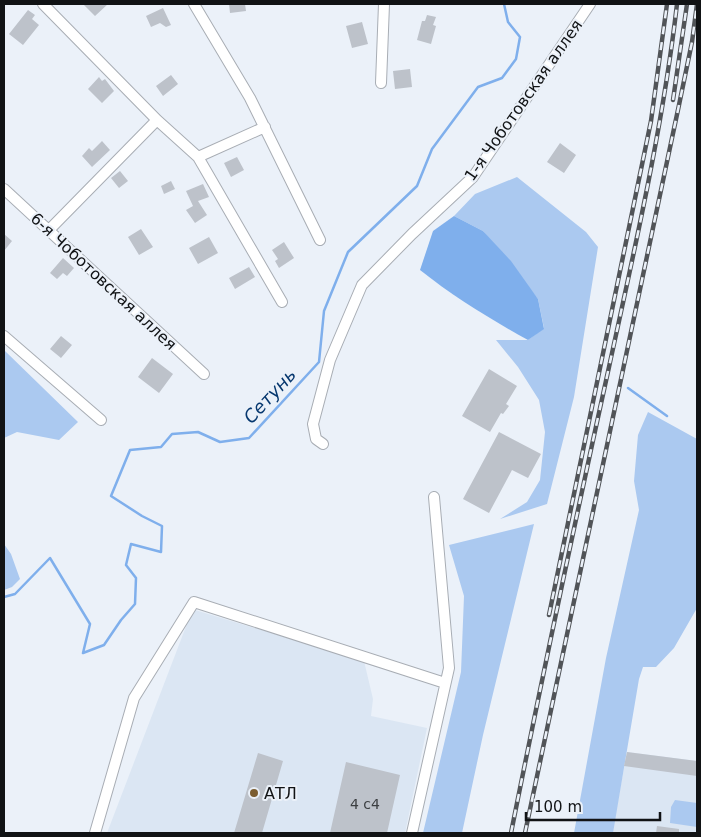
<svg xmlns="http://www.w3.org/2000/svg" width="701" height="837" viewBox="0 0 701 837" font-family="'DejaVu Sans',sans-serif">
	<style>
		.built { fill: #dbe6f3 }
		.green { fill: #abc9f0 }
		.water { fill: #7fafec }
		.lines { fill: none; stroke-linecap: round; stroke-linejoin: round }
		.stream { stroke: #7fafec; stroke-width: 2.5 }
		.building { fill: #bdc2ca }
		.minor-casing { stroke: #a8adb4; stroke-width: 12 }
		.minor { stroke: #fff; stroke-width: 10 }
		.rail-casing { stroke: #515458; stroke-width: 4.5 }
		.rail { stroke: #ebf1f9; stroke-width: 2.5; stroke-dasharray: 8; stroke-linecap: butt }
		.poi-dot { fill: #7b5d31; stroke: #ebf1f9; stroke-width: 2 }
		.labels { text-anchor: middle; stroke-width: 4; stroke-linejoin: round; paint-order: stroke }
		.number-label { font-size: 14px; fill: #3c3f42 }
		.street-label { font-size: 16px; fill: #111315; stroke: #ebf1f9 }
		.poi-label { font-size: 16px; fill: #111315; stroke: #ebf1f9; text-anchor: start }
		.water-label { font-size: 18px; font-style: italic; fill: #07386f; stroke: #ebf1f9 }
	</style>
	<rect width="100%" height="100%" fill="#ebf1f9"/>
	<!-- built -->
	<path class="built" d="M 195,610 L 364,661 L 373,699 L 371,716 L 427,728 L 405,833 L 107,833 L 190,616 Z
		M 627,752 L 697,761 L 697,833 L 612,833 Z"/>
	<!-- green -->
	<path class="green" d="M 517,177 L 586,232 L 598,247 L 574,397 L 547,504 L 500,519 L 527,502 L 540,480 L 545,432 L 539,400 L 518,367 L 496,340 L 528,340 L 544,328 L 538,299 L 483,231 L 454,216 L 475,194 Z
		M 4,350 L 78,422 L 59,440 L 17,432 L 4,438 Z
		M 648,412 L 697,439 L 697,608 L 674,648 L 656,667 L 643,667 L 639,679 L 613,833 L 574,833 L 606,658 L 639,510 L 634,481 L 638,435 Z
		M 534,524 L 483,735 L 462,833 L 423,833 L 461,672 L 464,596 L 449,545 Z
		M 4,544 L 11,554 L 20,579 L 12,587 L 4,590 Z
		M 675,800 L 697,803 L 697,827 L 670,823 L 671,807 Z"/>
	<!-- water -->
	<path class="water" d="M 454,216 L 483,231 L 511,261 L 538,299 L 544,329 L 528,340 C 490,319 454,297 420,270 L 433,231 Z"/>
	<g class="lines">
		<!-- stream -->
		<path class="stream" d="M 628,388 L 667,416
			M 4,597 L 15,594 L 50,558 L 90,624 L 83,653 L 104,645 L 121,620 L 135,604 L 136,578 L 126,565 L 131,544 L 161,552 L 162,526 L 142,516 L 111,496 L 130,450 L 161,447 L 172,434 L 198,432 L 220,442 L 249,438 L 319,362 L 324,311 L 348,252 L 417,186 L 432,149 L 478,87 L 502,78 L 516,59 L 520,37 L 508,22 L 504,4"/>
	</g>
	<!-- building -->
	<path class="building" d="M 83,4 L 108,4 L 95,16 Z
		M 229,4 L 245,4 L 246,11 L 230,13 Z
		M 163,8 L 171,25 L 166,27 L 160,23 L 151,27 L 146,16 Z
		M 28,10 L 35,15 L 32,19 L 39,25 L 23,45 L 9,34 Z
		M 427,15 L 436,17 L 433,25 L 436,26 L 431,44 L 417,40 L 422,21 L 425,21 Z
		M 362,22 L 368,44 L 352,48 L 346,26 Z
		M 410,69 L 412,87 L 395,89 L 393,71 Z
		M 171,75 L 178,84 L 163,96 L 156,86 Z
		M 99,77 L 102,81 L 105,79 L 114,91 L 102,103 L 88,89 Z
		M 102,141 L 110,150 L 92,167 L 82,156 L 89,148 L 92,151 Z
		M 560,143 L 576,155 L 564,173 L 547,162 Z
		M 237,157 L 244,170 L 231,177 L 224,163 Z
		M 120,171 L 128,181 L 119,188 L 111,178 Z
		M 171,181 L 175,189 L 164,194 L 161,186 Z
		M 203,184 L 209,197 L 198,201 L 207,215 L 195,223 L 186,210 L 193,206 L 186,191 Z
		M 141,229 L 153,247 L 139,255 L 128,237 Z
		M 4,234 L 12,241 L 4,251 Z
		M 209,237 L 218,253 L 198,264 L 189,248 Z
		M 284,242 L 294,258 L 279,268 L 275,261 L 278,259 L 272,250 Z
		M 63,258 L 74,268 L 67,276 L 63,273 L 57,279 L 50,273 Z
		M 249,267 L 255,277 L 235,289 L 229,278 Z
		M 61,336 L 72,345 L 61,358 L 50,349 Z
		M 152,358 L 173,374 L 159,393 L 138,377 Z
		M 489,369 L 517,386 L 506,404 L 509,406 L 503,414 L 501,413 L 490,432 L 462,416 Z
		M 499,432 L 541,454 L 528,478 L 512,470 L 489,513 L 463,499 Z
		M 627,752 L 697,761 L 697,776 L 624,766 Z
		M 258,753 L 283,761 L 262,833 L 234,833 Z
		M 346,762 L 400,775 L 387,833 L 330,833 Z
		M 657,826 L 679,829 L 679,833 L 656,833 Z"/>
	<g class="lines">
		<!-- minor casing -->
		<g class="minor-casing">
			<path id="minor" d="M 43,4 L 157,120 L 198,157 L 282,302
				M 194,4 L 250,98 L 320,240
				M 381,83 L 384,4
				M 198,157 L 265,127
				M 4,189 L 204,374
				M 49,230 L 157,120
				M 4,336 L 101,420
				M 323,444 L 316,439 L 313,424 L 330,360 L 362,285 L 412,234 L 473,177 L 590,4
				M 95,833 L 134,698 L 194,602 L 445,683
				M 412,833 L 449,668 L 434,497"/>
		</g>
		<!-- minor -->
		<use href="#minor" class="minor"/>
		<!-- rail casing -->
		<g class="rail-casing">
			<path id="rail" d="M 673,100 L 687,4
				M 549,615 L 651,121 L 667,4
				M 511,833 C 542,678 575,522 609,367 C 635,247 663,126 677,4
				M 525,833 L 679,105 L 692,42 L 697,4"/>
		</g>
		<!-- rail -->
		<use href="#rail" class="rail"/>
	</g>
	<!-- markers -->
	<circle class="poi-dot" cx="254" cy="793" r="5"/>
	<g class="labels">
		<!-- number labels -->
		<g class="number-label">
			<text x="365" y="809">4 с4</text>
		</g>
		<!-- street labels -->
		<g class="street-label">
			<text transform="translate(523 100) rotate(-55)" y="6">1-я Чоботовская аллея</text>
			<text transform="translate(104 281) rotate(43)" y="6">6-я Чоботовская аллея</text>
		</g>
		<!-- poi labels -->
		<g class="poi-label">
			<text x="264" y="799">АТЛ</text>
		</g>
		<!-- water labels -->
		<g class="water-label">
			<text transform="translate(270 396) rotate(-47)" y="6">Сетунь</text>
		</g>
	</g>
	<!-- border -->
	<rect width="701" height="837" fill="none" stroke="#111315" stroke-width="10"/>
	<!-- scale -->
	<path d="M526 812v8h134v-8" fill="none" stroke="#111315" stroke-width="2.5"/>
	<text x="534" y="812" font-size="15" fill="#111315" stroke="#ebf1f9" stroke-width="4" paint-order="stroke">100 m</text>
</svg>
